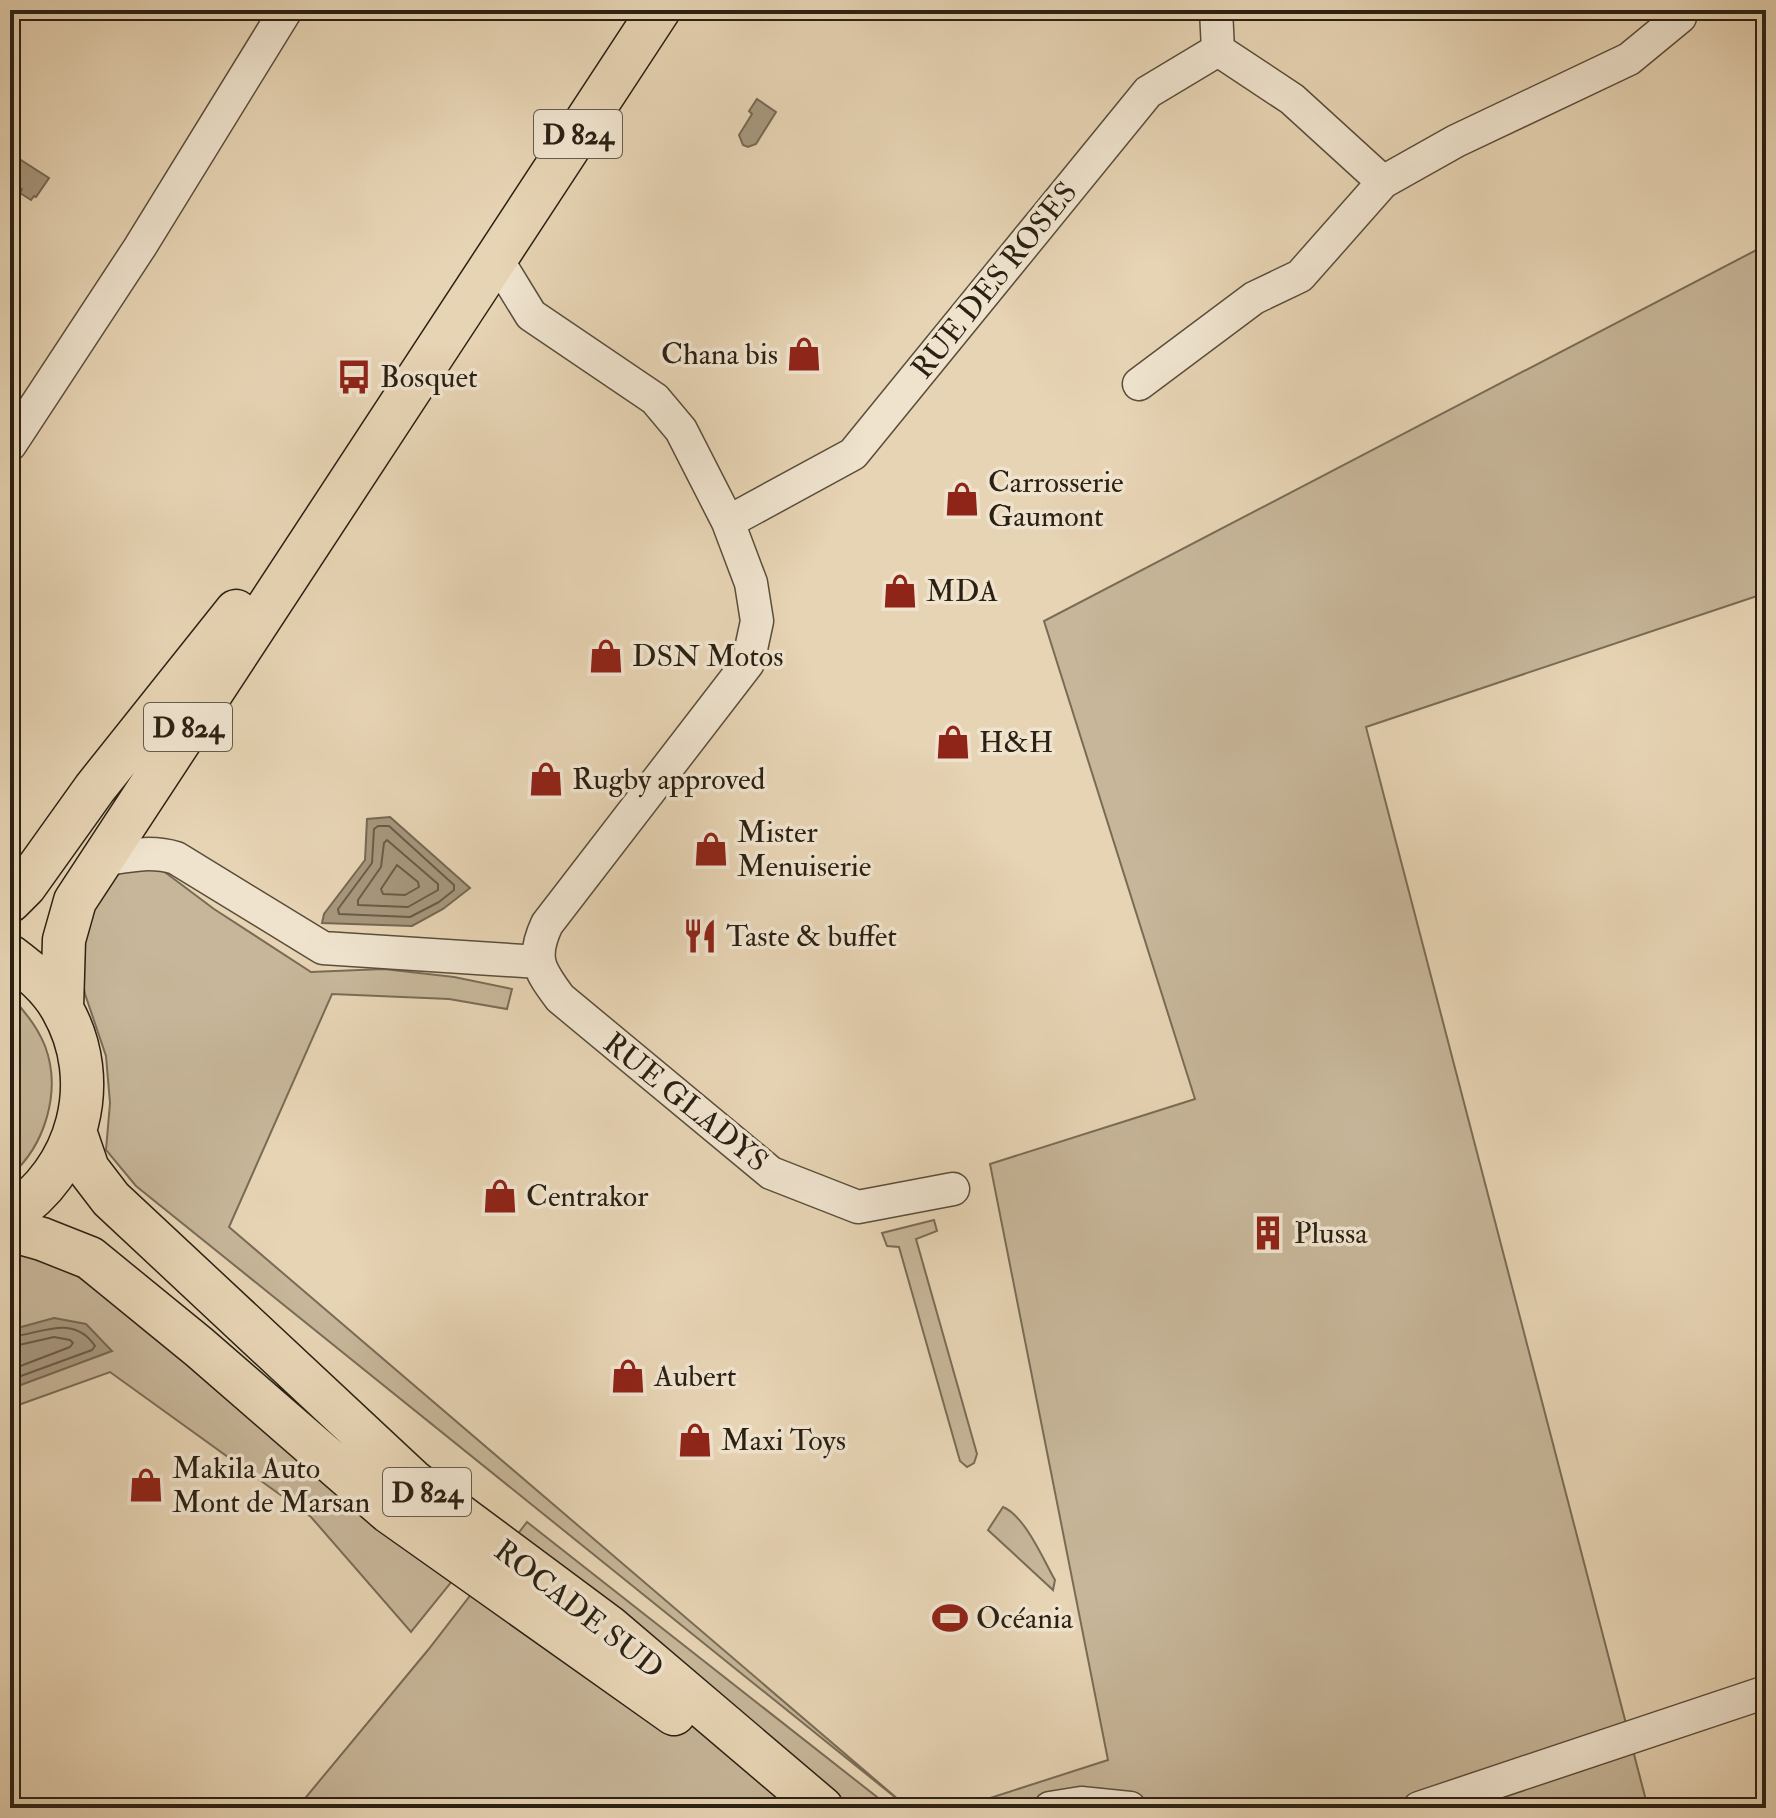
<svg xmlns="http://www.w3.org/2000/svg" width="1776" height="1818" viewBox="0 0 1776 1818" font-family="'IM FELL Double Pica',serif">
	<style>
		.green { fill: #c7b699; stroke: #796c56; stroke-width: 2 }
		.water { fill: #a7977d; stroke: #756853; stroke-width: 2 }
		.lines { fill: none; stroke-linecap: round; stroke-linejoin: round }
		.shore { stroke: #695c48; stroke-width: 2 }
		.minor-casing { stroke: #5a4e3b; stroke-width: 35 }
		.major-casing { stroke: #2b2113; stroke-width: 45 }
		.minor { stroke: #efe3ce; stroke-width: 32 }
		.major { stroke: #e7d4b4; stroke-width: 42 }
		.labels { text-anchor: middle; stroke-width: 7; stroke-linejoin: round; paint-order: stroke }
		.shield { fill: #efe3ce; stroke: #665b4b; stroke-width: 2 }
		.shield-label { font-size: 28px; font-weight: bold; fill: #2b2113 }
		.street-label { font-size: 30px; fill: #2b2113; stroke: #efe3ce }
		.poi-label { font-size: 30px; fill: #2b2113; stroke: #efe3ce; text-anchor: start }
	</style>
	<rect width="100%" height="100%" fill="#e7d4b4"/>
	<filter id="stains"><feTurbulence type="fractalNoise" baseFrequency=".0025" numOctaves="4"/><feColorMatrix values="0 0 0 0 .2 0 0 0 0 .09 0 0 0 0 .02 0 0 0 .5 -.17"/></filter>
	<radialGradient id="worn" r=".72"><stop offset=".6" stop-color="#630" stop-opacity="0"/><stop offset="1" stop-color="#630" stop-opacity=".3"/></radialGradient>
	<!-- green -->
	<path class="green" d="M 1766,245 L 1766,593 L 1366,727 L 1648,1808 L 959,1808 L 1108,1760 L 990,1164 L 1195,1099 L 1044,621 Z
		M 120,868 L 162,870 L 214,909 L 311,972 L 384,969 L 454,977 L 512,989 L 507,1009 L 449,999 L 332,994 L 229,1227 L 906,1806 L 136,1186 L 106,1150 L 110,1103 L 106,1056 L 85,994 L 76,944 L 96,888 Z
		M 10,996 C 25,1011 37,1026 45,1046 C 62,1091 45,1146 10,1176 Z
		M 934,1220 L 937,1231 L 916,1239 L 977,1454 L 974,1463 L 967,1467 L 960,1461 L 899,1247 L 887,1246 L 882,1233 Z
		M 10,1247 L 76,1275 L 123,1309 L 453,1580 L 411,1632 L 311,1517 L 110,1372 L 10,1408 Z
		M 1003,1507 C 1025,1516 1043,1559 1055,1580 L 1053,1590 L 988,1530 Z
		M 527,1522 L 891,1808 L 297,1808 L 428,1650 Z"/>
	<!-- water -->
	<path class="water" d="M 757,99 L 776,112 L 756,144 L 748,147 L 743,145 L 739,135 L 752,114 L 749,111 Z
		M 10,153 L 49,178 L 36,197 L 34,196 L 31,200 L 20,193 L 22,189 L 10,181 Z
		M 390,817 L 470,888 L 443,909 L 412,926 L 322,923 L 324,914 L 365,860 L 367,819 Z
		M 54,1318 L 86,1324 L 112,1351 L 10,1389 L 10,1330 Z"/>
	<g class="lines">
		<!-- shore -->
		<path class="shore" d="M 378,826 L 389,826 L 454,885 L 454,890 L 439,902 L 410,917 L 339,914 L 338,909 L 372,863 L 374,829 Z
			M 387,840 L 438,884 L 438,890 L 408,907 L 358,905 L 358,900 L 381,867 L 384,843 Z
			M 397,865 L 418,882 L 419,887 L 405,895 L 383,894 L 381,889 Z
			M 10,1337 C 41,1334 73,1313 95,1346 L 92,1350 L 10,1380
			M 10,1347 L 54,1337 L 70,1340 L 73,1343 L 70,1347 L 10,1370"/>
		<!-- minor casing -->
		<g class="minor-casing">
			<path id="minor" d="M 1216,10 L 1218,50
				M 1218,50 L 1292,99 L 1383,182
				M 496,258 L 531,315 L 655,399 L 681,430 L 728,522 L 751,583 L 757,621 L 748,663 L 547,924 C 531,958 539,970 560,998 L 771,1173 L 858,1207 L 953,1189
				M 1139,384 L 1254,298 L 1300,276 L 1383,182 L 1456,141 L 1629,59 L 1680,17
				M 10,445 L 140,247 L 286,10
				M 728,522 L 853,454 L 1148,92 L 1218,50
				M 101,860 C 127,856 150,850 176,858 L 323,948 L 539,962
				M 1050,1808 L 1081,1803 L 1130,1808
				M 1419,1808 L 1766,1692"/>
		</g>
		<!-- major casing -->
		<g class="major-casing">
			<path id="major" d="M 10,901 L 25,886 L 95,788 L 236,611
				M 10,956 C 30,971 50,987 62,1009 C 103,1081 79,1171 10,1215
				M 62,1008 L 64,940 L 75,901 L 659,10
				M 76,1134 L 88,1169 L 111,1199 L 413,1481 L 608,1626 L 822,1808
				M 10,1230 L 42,1239 L 90,1258 L 199,1347 L 389,1512 L 674,1714"/>
		</g>
		<!-- minor -->
		<use href="#minor" class="minor"/>
		<!-- major -->
		<use href="#major" class="major"/>
	</g>
	<!-- icons -->
	<defs>
		<g id="shop-bare" transform="scale(2.76)"><path d="M-5-2.5h2.3a2.7 3.5 0 0 1 5.4 0H5L5.5 6h-11ZM-1.5-2.5h3a1.5 2.3 0 0 0-3 0Z" fill="#8f2418" stroke="#efe3ce" stroke-width="2.5" paint-order="stroke"/></g>
		<g id="bus-bare" transform="scale(2.76)"><path d="M-5-6H5V4H4V6H2V4H-2V6H-4V4H-5ZM-3.5-4V0h7V-4ZM-3.5 1.2v1.5H-2V1.2ZM2 1.2v1.5H3.5V1.2Z" fill="#8f2418" stroke="#efe3ce" stroke-width="2.5" paint-order="stroke"/></g>
		<g id="restaurant-bare" transform="scale(2.76)"><path d="M-5-6h1v4h1v-4h1v4h1v-4h1v5L-1.5 .5V6h-2V.5L-5-1ZM5-6V6H3V1.5H1.5Q1.5-4 5-6Z" fill="#8f2418" stroke="#efe3ce" stroke-width="2.5" paint-order="stroke"/></g>
		<g id="building-bare" transform="scale(2.76)"><path d="M-4-6H4V6H1V3H-1V6H-4ZM-2.5-4.3h1.7v1.8h-1.7ZM.8-4.3h1.7v1.8H.8ZM-2.5-1h1.7V.8h-1.7ZM.8-1h1.7V.8H.8Z" fill="#8f2418" stroke="#efe3ce" stroke-width="2.5" paint-order="stroke"/></g>
		<g id="stadium-bare" transform="scale(2.76)"><path d="M0-5a6.5 5 0 1 0 0 10a6.5 5 0 1 0 0-10ZM-3.5-1.8h7v3.6h-7Z" fill="#8f2418" stroke="#efe3ce" stroke-width="2.5" paint-order="stroke"/></g>
	</defs>
	<g fill-rule="evenodd">
		<use href="#shop-bare" x="804" y="354"/>
		<use href="#bus-bare" x="354" y="377"/>
		<use href="#shop-bare" x="962" y="499"/>
		<use href="#shop-bare" x="900" y="591"/>
		<use href="#shop-bare" x="606" y="656"/>
		<use href="#shop-bare" x="953" y="742"/>
		<use href="#shop-bare" x="546" y="779"/>
		<use href="#shop-bare" x="711" y="849"/>
		<use href="#restaurant-bare" x="700" y="936"/>
		<use href="#shop-bare" x="500" y="1196"/>
		<use href="#building-bare" x="1268" y="1233"/>
		<use href="#shop-bare" x="628" y="1376"/>
		<use href="#shop-bare" x="695" y="1440"/>
		<use href="#shop-bare" x="146" y="1485"/>
		<use href="#stadium-bare" x="950" y="1618"/>
	</g>
	<g class="labels">
		<!-- shield labels -->
		<g class="shield">
			<rect x="534" y="110" width="88" height="48" rx="6"/>
			<rect x="144" y="703" width="88" height="48" rx="6"/>
			<rect x="383" y="1468" width="88" height="48" rx="6"/>
		</g>
		<g class="shield-label">
			<text x="578" y="144">D 824</text>
			<text x="188" y="737">D 824</text>
			<text x="427" y="1502">D 824</text>
		</g>
		<!-- street labels -->
		<g class="street-label">
			<text transform="translate(994 280) rotate(-51)" y="10">RUE DES ROSES</text>
			<text transform="translate(686 1102) rotate(39)" y="10">RUE GLADYS</text>
			<text transform="translate(579 1609) rotate(38)" y="10">ROCADE SUD</text>
		</g>
		<!-- poi labels -->
		<g class="poi-label">
			<text x="778" y="364" text-anchor="end">Chana bis</text>
			<text x="380" y="387">Bosquet</text>
			<text x="988" y="492">Carrosserie<tspan x="988" dy="34">Gaumont</tspan></text>
			<text x="926" y="601">MDA</text>
			<text x="632" y="666">DSN Motos</text>
			<text x="979" y="752">H&amp;H</text>
			<text x="572" y="789">Rugby approved</text>
			<text x="737" y="842">Mister<tspan x="737" dy="34">Menuiserie</tspan></text>
			<text x="726" y="946">Taste &amp; buffet</text>
			<text x="526" y="1206">Centrakor</text>
			<text x="1294" y="1243">Plussa</text>
			<text x="654" y="1386">Aubert</text>
			<text x="721" y="1450">Maxi Toys</text>
			<text x="172" y="1478">Makila Auto<tspan x="172" dy="34">Mont de Marsan</tspan></text>
			<text x="976" y="1628">Océania</text>
		</g>
	</g>
	<!-- margin -->
	<rect width="1776" height="1818" fill="none" stroke="#e7d4b4" stroke-width="40"/>
	<rect x="12" y="12" width="1752" height="1794" fill="none" stroke="#2b2113" stroke-width="4"/>
	<rect x="20" y="20" width="1736" height="1778" fill="none" stroke="#2b2113" stroke-width="2"/>
	<rect width="100%" height="100%" filter="url(#stains)"/>
	<rect width="100%" height="100%" fill="url(#worn)"/>
</svg>
